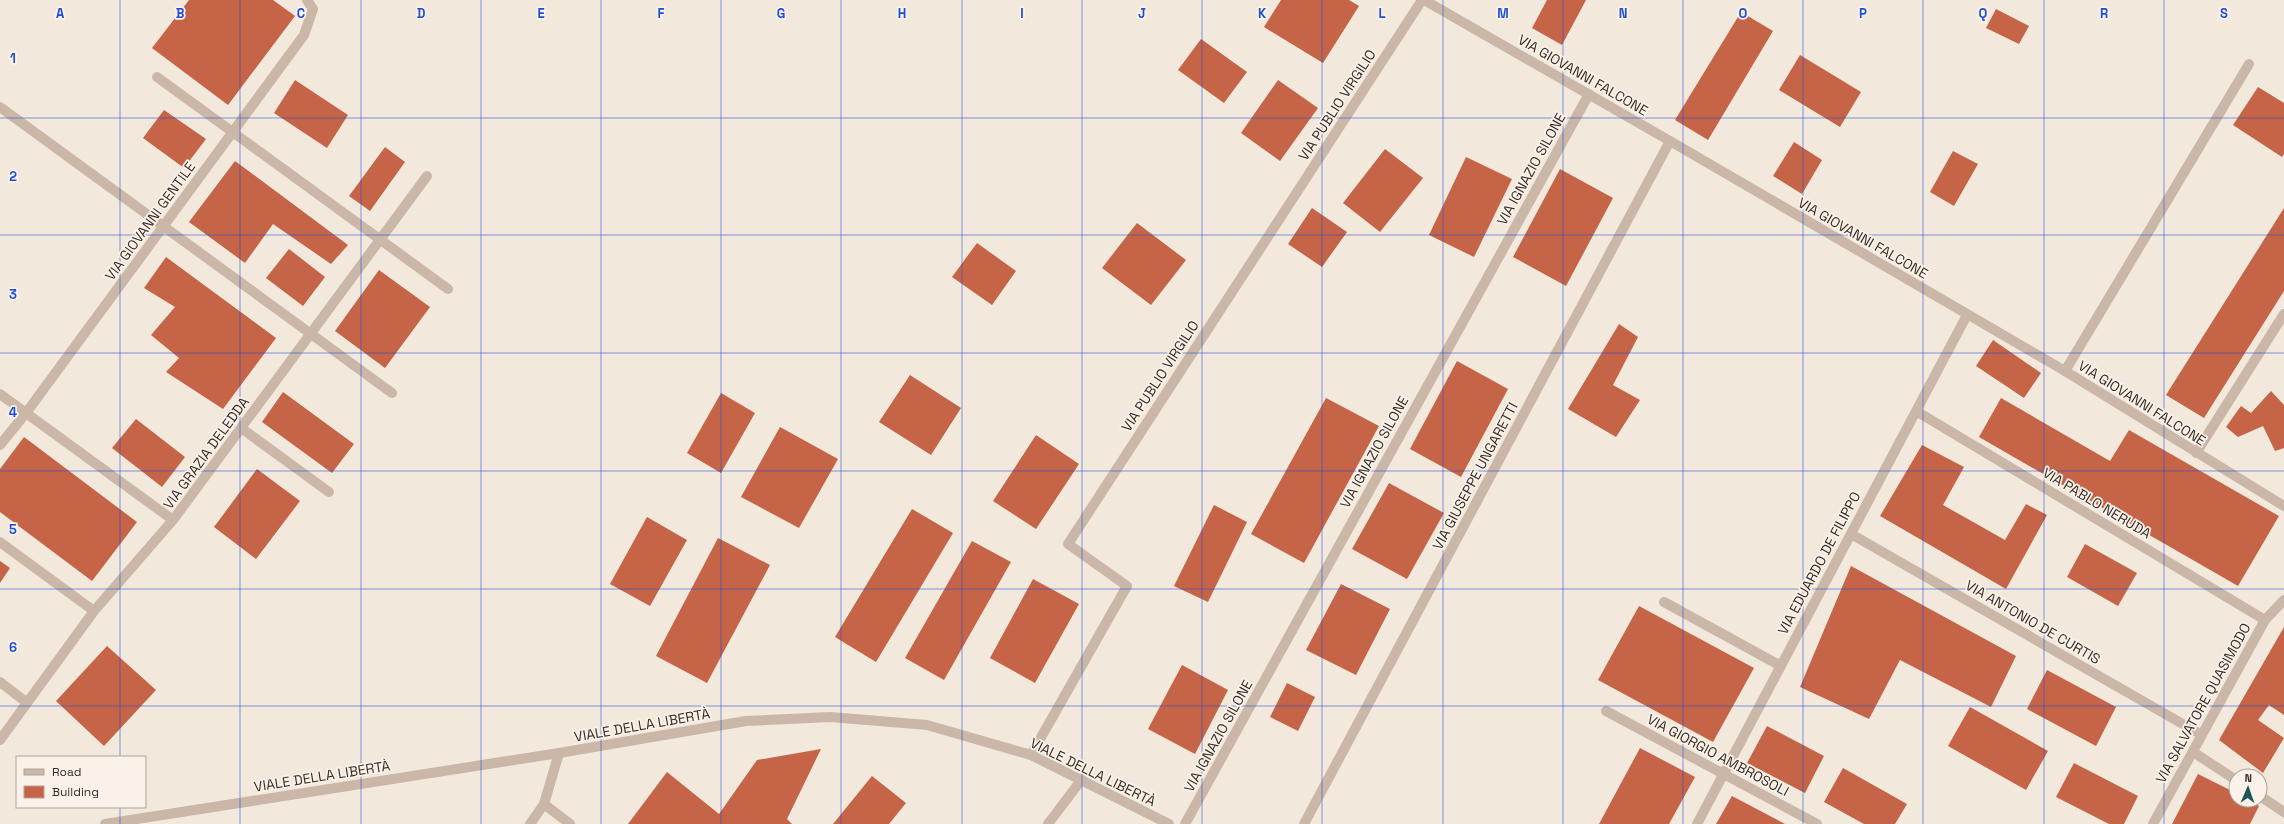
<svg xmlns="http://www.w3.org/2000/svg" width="2284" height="824" viewBox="0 0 2284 824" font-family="'Space Grotesk',sans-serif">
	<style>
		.building { fill: #c56447 }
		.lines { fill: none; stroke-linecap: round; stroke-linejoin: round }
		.service { stroke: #cab7a8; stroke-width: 10 }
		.minor { stroke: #cab7a8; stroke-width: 10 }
		.tertiary { stroke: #cab7a8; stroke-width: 10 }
		.grid { fill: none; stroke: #1d4ed8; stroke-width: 1; stroke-opacity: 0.55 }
		.labels { text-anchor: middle; stroke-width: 3.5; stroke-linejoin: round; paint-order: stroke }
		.street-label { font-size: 14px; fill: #372d28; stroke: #faf2e9 }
		.grid-label { font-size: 13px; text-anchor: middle; font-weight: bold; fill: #1d4ed8; stroke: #faf2e9; stroke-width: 3.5; stroke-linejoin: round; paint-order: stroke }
	</style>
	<rect width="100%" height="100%" fill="#f2e8dc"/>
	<!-- building -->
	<path class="building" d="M 189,0 L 273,0 L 295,16 L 228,105 L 152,48 Z
		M 1281,0 L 1349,0 L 1359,6 L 1323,63 L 1264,27 Z
		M 1547,0 L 1586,0 L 1562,45 L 1532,28 Z
		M 1996,9 L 2029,26 L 2019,44 L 1986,28 Z
		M 1741,12 L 1773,31 L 1708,140 L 1675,120 Z
		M 1201,39 L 1247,72 L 1224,103 L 1178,70 Z
		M 1800,55 L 1861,92 L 1840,127 L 1779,90 Z
		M 295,80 L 348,115 L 327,148 L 274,113 Z
		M 1278,80 L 1318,108 L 1280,161 L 1241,133 Z
		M 2258,87 L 2284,103 L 2284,154 L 2282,157 L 2233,125 Z
		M 164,110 L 206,139 L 184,168 L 143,138 Z
		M 1794,142 L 1822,160 L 1802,194 L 1773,176 Z
		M 385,147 L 405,162 L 370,211 L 349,196 Z
		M 1385,149 L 1423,178 L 1380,232 L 1343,203 Z
		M 1953,151 L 1978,164 L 1954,206 L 1930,192 Z
		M 1466,157 L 1512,179 L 1474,257 L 1429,235 Z
		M 235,161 L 348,245 L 331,264 L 273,224 L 245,263 L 189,222 Z
		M 1560,169 L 1613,198 L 1566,286 L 1513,257 Z
		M 1312,208 L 1347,232 L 1322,267 L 1288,244 Z
		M 2284,208 L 2284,291 L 2204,418 L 2166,395 Z
		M 1137,223 L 1186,260 L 1151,305 L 1102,268 Z
		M 977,243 L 1016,271 L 992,305 L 952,277 Z
		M 289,249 L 325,277 L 303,306 L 266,278 Z
		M 166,257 L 276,338 L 223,409 L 166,372 L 179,358 L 151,335 L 175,307 L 144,288 Z
		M 379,270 L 430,307 L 385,368 L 335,331 Z
		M 1619,324 L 1638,337 L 1613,385 L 1640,400 L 1616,437 L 1568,409 Z
		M 1993,340 L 2041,373 L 2024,398 L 1976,366 Z
		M 1457,361 L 1508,389 L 1461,477 L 1410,449 Z
		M 910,375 L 961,408 L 931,455 L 879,422 Z
		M 2271,391 L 2284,405 L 2284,448 L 2275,451 L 2263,426 L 2238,437 L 2226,427 L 2241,406 L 2251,413 Z
		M 283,392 L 354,444 L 332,473 L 262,422 Z
		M 721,393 L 755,413 L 721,473 L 687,453 Z
		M 1326,398 L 1379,426 L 1304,563 L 1251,534 Z
		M 2001,398 L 2110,461 L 2129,430 L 2279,516 L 2238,586 L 1979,437 Z
		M 136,419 L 185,457 L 162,487 L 112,448 Z
		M 780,427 L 838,459 L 799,528 L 741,497 Z
		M 1036,435 L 1079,464 L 1036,529 L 993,501 Z
		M 24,437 L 137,522 L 92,581 L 0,512 L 0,469 Z
		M 1922,445 L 1964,467 L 1943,505 L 2005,540 L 2026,504 L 2047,515 L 2006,589 L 1880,516 Z
		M 257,469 L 300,501 L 256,559 L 214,527 Z
		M 1389,483 L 1444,513 L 1407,579 L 1352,549 Z
		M 1214,505 L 1247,522 L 1208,602 L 1174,586 Z
		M 912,509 L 953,533 L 876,662 L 835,637 Z
		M 647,517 L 687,540 L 650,606 L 610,584 Z
		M 718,538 L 770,565 L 707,683 L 656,656 Z
		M 972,541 L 1011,562 L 944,680 L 905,658 Z
		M 2085,544 L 2137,573 L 2118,606 L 2067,577 Z
		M 0,561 L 10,568 L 0,583 Z
		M 1851,566 L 2016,656 L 1991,707 L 1900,660 L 1869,719 L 1800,687 Z
		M 1033,579 L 1079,604 L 1035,683 L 990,658 Z
		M 1341,584 L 1390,609 L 1356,675 L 1306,650 Z
		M 1639,606 L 1754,668 L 1713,742 L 1598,680 Z
		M 2284,627 L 2284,715 L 2269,705 L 2258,720 L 2284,738 L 2263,773 L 2219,740 Z
		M 107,646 L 156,690 L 104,746 L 56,701 Z
		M 1182,665 L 1228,690 L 1195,754 L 1148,729 Z
		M 2047,670 L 2116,707 L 2096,746 L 2027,709 Z
		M 1287,683 L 1315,697 L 1298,731 L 1270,717 Z
		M 1970,707 L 2048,751 L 2026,790 L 1948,746 Z
		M 1767,726 L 1824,756 L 1805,793 L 1747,763 Z
		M 1640,748 L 1695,777 L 1669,824 L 1599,824 Z
		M 821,749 L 787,819 L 792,824 L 628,824 L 667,772 L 719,814 L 757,760 Z
		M 2074,763 L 2138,796 L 2124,824 L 2109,824 L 2056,797 Z
		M 1843,768 L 1907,804 L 1895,824 L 1864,824 L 1824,802 Z
		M 2198,774 L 2236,793 L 2236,800 L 2249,800 L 2259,806 L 2250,824 L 2172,824 Z
		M 872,776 L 906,803 L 889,824 L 833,824 Z
		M 1732,796 L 1785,824 L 1716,824 Z"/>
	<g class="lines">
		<!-- service -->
		<path class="service" d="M 2065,371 L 2249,64"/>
		<!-- minor -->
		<path class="minor" d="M 1424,0 L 1670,141 L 2065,371 L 2284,506
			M 157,77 L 448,289
			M 0,107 L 392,393
			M 0,394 L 173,520
			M 1916,411 L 2265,620
			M 241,428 L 329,492
			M 0,445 L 26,413 L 304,35 L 313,9 L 307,0
			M 2196,453 L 2284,314
			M 1851,534 L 2202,735
			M 0,542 L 94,611
			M 1664,602 L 1781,666
			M 0,682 L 26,702
			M 1606,711 L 1817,824
			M 0,740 L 94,611 L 173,520 L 427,176
			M 2193,752 L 2236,780
			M 1031,755 L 1127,586 L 1068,544 L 1422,0
			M 2260,796 L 2284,812
			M 544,804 L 570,824
			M 1185,824 L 1589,94
			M 1304,824 L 1670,141
			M 1697,824 L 1967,315
			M 2153,824 L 2265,620 L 2284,600"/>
		<!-- tertiary -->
		<path class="tertiary" d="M 105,824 L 559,753 L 746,721 L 830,717 L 927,725 L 1031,755 L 1169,824
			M 530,824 L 544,804 L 559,753
			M 1048,824 L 1082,779"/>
	</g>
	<!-- grid -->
	<path class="grid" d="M 120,0 L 120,757M 240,0 L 240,824M 361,0 L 361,824M 481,0 L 481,824M 601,0 L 601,824M 721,0 L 721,824M 841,0 L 841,824M 962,0 L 962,824M 1082,0 L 1082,824M 1202,0 L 1202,824M 1322,0 L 1322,824M 1443,0 L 1443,824M 1563,0 L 1563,824M 1683,0 L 1683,824M 1803,0 L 1803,824M 1923,0 L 1923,824M 2044,0 L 2044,824M 2164,0 L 2164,824M 0,118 L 2284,118M 0,235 L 2284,235M 0,353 L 2284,353M 0,471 L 2284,471M 0,589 L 2284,589M 0,706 L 2284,706M 120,807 L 120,824"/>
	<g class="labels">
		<!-- street labels -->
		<g class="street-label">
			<text transform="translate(1583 75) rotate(30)" y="5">VIA GIOVANNI FALCONE</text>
			<text transform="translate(1337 105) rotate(-57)" y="5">VIA PUBLIO VIRGILIO</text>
			<text transform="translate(1531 169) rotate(-61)" y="5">VIA IGNAZIO SILONE</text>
			<text transform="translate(150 221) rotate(-54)" y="5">VIA GIOVANNI GENTILE</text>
			<text transform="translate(1863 238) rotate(30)" y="5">VIA GIOVANNI FALCONE</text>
			<text transform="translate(1160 376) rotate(-57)" y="5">VIA PUBLIO VIRGILIO</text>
			<text transform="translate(2142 403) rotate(32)" y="5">VIA GIOVANNI FALCONE</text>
			<text transform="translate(1374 452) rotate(-61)" y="5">VIA IGNAZIO SILONE</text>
			<text transform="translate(206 453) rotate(-54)" y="5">VIA GRAZIA DELEDDA</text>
			<text transform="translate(1475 476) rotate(-62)" y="5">VIA GIUSEPPE UNGARETTI</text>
			<text transform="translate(2097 503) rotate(31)" y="5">VIA PABLO NERUDA</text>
			<text transform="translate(1819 563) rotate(-62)" y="5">VIA EDUARDO DE FILIPPO</text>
			<text transform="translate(2033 622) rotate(30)" y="5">VIA ANTONIO DE CURTIS</text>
			<text transform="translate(2203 703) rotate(-61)" y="5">VIA SALVATORE QUASIMODO</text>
			<text transform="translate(642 725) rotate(-10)" y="5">VIALE DELLA LIBERTÀ</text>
			<text transform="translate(1218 736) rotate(-61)" y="5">VIA IGNAZIO SILONE</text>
			<text transform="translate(1718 755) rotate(28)" y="5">VIA GIORGIO AMBROSOLI</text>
			<text transform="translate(1093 772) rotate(26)" y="5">VIALE DELLA LIBERTÀ</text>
			<text transform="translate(322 776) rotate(-9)" y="5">VIALE DELLA LIBERTÀ</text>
		</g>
	</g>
	<g class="grid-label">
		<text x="60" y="18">A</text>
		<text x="180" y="18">B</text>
		<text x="301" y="18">C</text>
		<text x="421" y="18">D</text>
		<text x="541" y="18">E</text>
		<text x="661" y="18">F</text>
		<text x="781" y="18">G</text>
		<text x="902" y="18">H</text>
		<text x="1022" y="18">I</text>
		<text x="1142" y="18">J</text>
		<text x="1262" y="18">K</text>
		<text x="1382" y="18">L</text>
		<text x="1503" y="18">M</text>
		<text x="1623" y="18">N</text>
		<text x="1743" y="18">O</text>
		<text x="1863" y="18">P</text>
		<text x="1983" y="18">Q</text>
		<text x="2104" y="18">R</text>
		<text x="2224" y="18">S</text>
		<text x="13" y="63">1</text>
		<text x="13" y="181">2</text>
		<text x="13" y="299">3</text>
		<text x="13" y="417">4</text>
		<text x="13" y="534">5</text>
		<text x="13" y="652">6</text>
	</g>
	<!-- legend -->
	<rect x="16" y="756" width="130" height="52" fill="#faf2e9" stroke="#aca39c"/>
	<rect x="24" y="769" width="20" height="6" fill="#cab7a8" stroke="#aca39c"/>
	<text x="52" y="776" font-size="12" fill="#372d28">Road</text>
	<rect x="24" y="786" width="20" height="12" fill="#c56447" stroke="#aca39c"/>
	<text x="52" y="796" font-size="12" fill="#372d28">Building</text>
	<!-- north arrow -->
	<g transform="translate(2248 788) rotate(2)"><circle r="19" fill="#faf2e9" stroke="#aca39c"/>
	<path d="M0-3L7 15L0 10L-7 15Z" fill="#1e5559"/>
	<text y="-6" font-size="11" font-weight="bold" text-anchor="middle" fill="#372d28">N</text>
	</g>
</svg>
